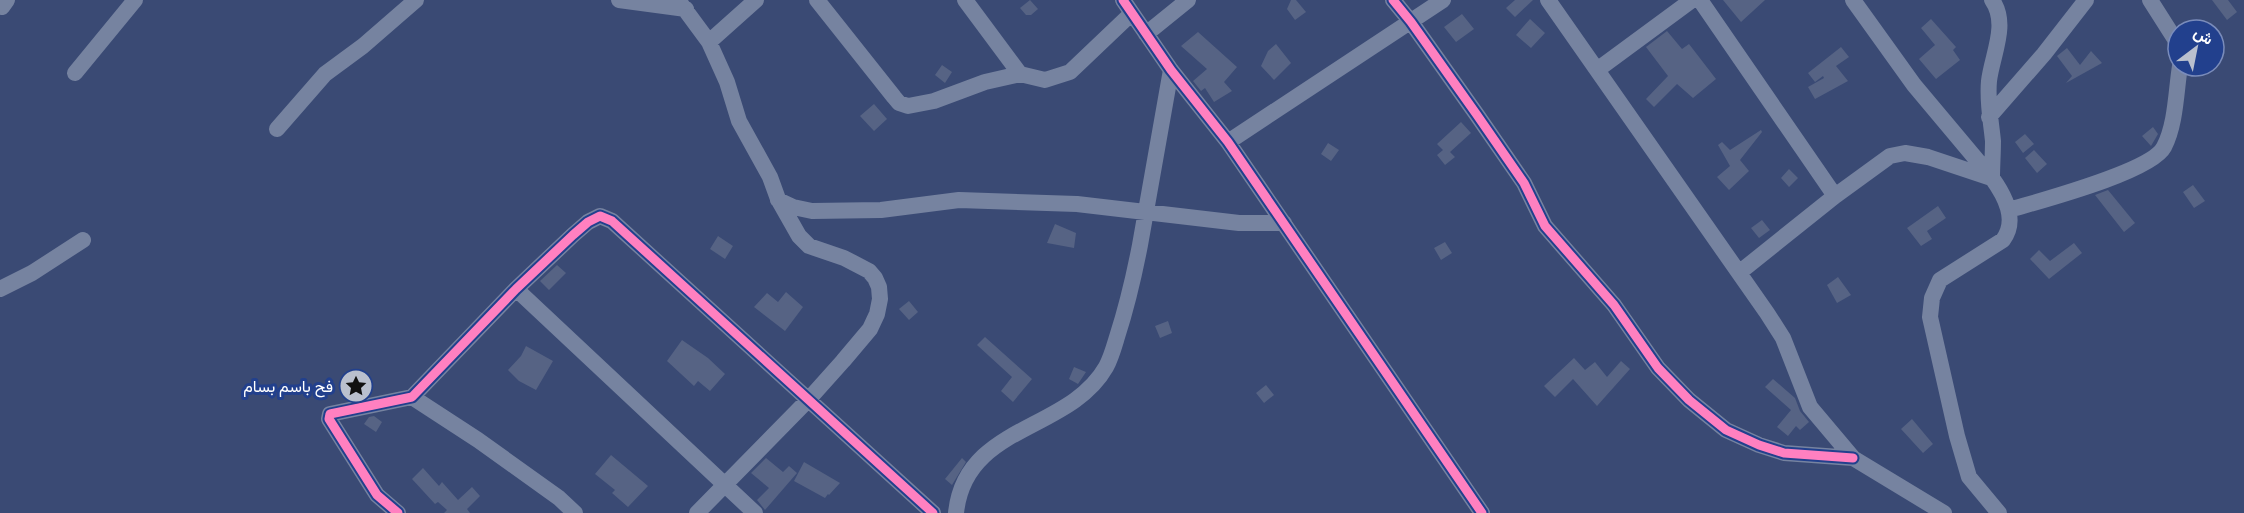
<svg xmlns="http://www.w3.org/2000/svg" width="2244" height="513" viewBox="0 0 2244 513" font-family="'Public Sans',Vazirmatn,sans-serif">
	<style>
		.building { fill: #566384 }
		.lines { fill: none; stroke-linecap: round; stroke-linejoin: round }
		.street { stroke: #7683a0; stroke-width: 16 }
		.cycleway-casing { stroke: #22408d; stroke-width: 13 }
		.cycleway { stroke: #ff80c0; stroke-width: 9 }
		.labels { text-anchor: middle; stroke-width: 6; stroke-linejoin: round; paint-order: stroke }
		.poi-label { font-size: 16px; fill: #fff; stroke: #22408d; text-anchor: end }
	</style>
	<rect width="100%" height="100%" fill="#3a4a74"/>
	<!-- building -->
	<path class="building" d="M 1030,0 L 1038,9 L 1031,15 L 1026,15 L 1020,8 Z
		M 1291,0 L 1296,0 L 1306,12 L 1295,20 L 1287,9 Z
		M 1515,0 L 1533,0 L 1515,17 L 1506,8 Z
		M 1723,0 L 1765,0 L 1741,22 Z
		M 2212,0 L 2228,0 L 2237,12 L 2227,20 Z
		M 1462,14 L 1474,29 L 1456,42 L 1444,27 Z
		M 1530,19 L 1545,33 L 1531,48 L 1516,35 Z
		M 1931,19 L 1956,47 L 1953,50 L 1960,60 L 1936,79 L 1919,59 L 1935,45 L 1921,28 Z
		M 1667,31 L 1682,49 L 1689,44 L 1716,79 L 1693,98 L 1677,84 L 1654,107 L 1646,99 L 1668,76 L 1646,47 Z
		M 1198,32 L 1237,67 L 1224,82 L 1232,91 L 1214,102 L 1205,88 L 1201,91 L 1193,81 L 1207,69 L 1181,46 Z
		M 1276,44 L 1291,63 L 1274,80 L 1261,66 L 1268,51 Z
		M 1841,47 L 1849,57 L 1836,66 L 1848,81 L 1815,99 L 1808,87 L 1824,78 L 1823,76 L 1815,82 L 1808,73 Z
		M 2067,48 L 2080,65 L 2091,51 L 2102,63 L 2066,83 L 2072,76 L 2057,56 Z
		M 942,65 L 952,72 L 945,83 L 935,75 Z
		M 874,104 L 887,119 L 874,131 L 860,116 Z
		M 1461,122 L 1471,133 L 1450,152 L 1455,157 L 1445,165 L 1437,155 L 1443,150 L 1437,144 Z
		M 2153,127 L 2158,134 L 2151,146 L 2142,136 Z
		M 1761,130 L 1762,132 L 1740,160 L 1749,171 L 1729,190 L 1717,177 L 1730,166 L 1718,145 L 1722,142 L 1730,150 Z
		M 2025,134 L 2034,144 L 2023,153 L 2015,142 Z
		M 1328,143 L 1339,150 L 1331,161 L 1321,154 Z
		M 2034,150 L 2047,164 L 2037,173 L 2025,158 Z
		M 1789,169 L 1798,178 L 1789,187 L 1781,178 Z
		M 2193,185 L 2205,201 L 2194,208 L 2183,192 Z
		M 2108,190 L 2135,223 L 2124,232 L 2095,195 Z
		M 1938,206 L 1946,218 L 1927,231 L 1932,239 L 1921,246 L 1907,228 Z
		M 1762,220 L 1770,230 L 1759,238 L 1751,228 Z
		M 1055,224 L 1076,233 L 1074,248 L 1047,243 Z
		M 718,236 L 733,246 L 725,259 L 710,249 Z
		M 1445,242 L 1452,253 L 1441,260 L 1434,248 Z
		M 2074,243 L 2082,253 L 2049,279 L 2030,259 L 2039,250 L 2050,261 Z
		M 557,265 L 566,273 L 549,290 L 540,281 Z
		M 1838,277 L 1851,295 L 1837,303 L 1827,285 Z
		M 786,292 L 803,307 L 785,331 L 754,307 L 767,293 L 778,302 Z
		M 909,301 L 918,312 L 909,320 L 899,309 Z
		M 1168,321 L 1172,333 L 1160,338 L 1155,326 Z
		M 985,337 L 1032,379 L 1013,402 L 1001,391 L 1012,377 L 977,345 Z
		M 682,340 L 708,358 L 725,374 L 710,391 L 698,381 L 694,386 L 667,361 Z
		M 526,346 L 553,361 L 536,390 L 519,381 L 508,370 L 521,356 Z
		M 1574,358 L 1585,370 L 1595,362 L 1607,377 L 1621,361 L 1630,369 L 1597,406 L 1573,379 L 1555,397 L 1544,386 Z
		M 1074,367 L 1086,372 L 1078,384 L 1069,379 Z
		M 1773,379 L 1795,398 L 1800,411 L 1809,422 L 1800,430 L 1796,426 L 1788,436 L 1777,427 L 1791,410 L 1765,387 Z
		M 1266,385 L 1274,395 L 1264,403 L 1256,393 Z
		M 374,416 L 382,422 L 376,432 L 364,424 L 369,417 Z
		M 1912,419 L 1933,444 L 1923,453 L 1901,429 Z
		M 611,455 L 648,486 L 628,507 L 612,493 L 615,490 L 595,474 Z
		M 766,458 L 783,472 L 789,466 L 797,473 L 765,510 L 757,500 L 769,488 L 751,473 Z
		M 962,458 L 966,462 L 952,485 L 945,479 Z
		M 804,462 L 840,483 L 829,495 L 828,494 L 825,498 L 794,481 Z
		M 423,468 L 439,486 L 442,482 L 458,500 L 472,487 L 480,496 L 467,509 L 470,513 L 444,513 L 447,510 L 438,502 L 435,504 L 412,479 Z"/>
	<g class="lines">
		<!-- street -->
		<path class="street" d="M 619,0 L 686,9
			M 678,0 L 709,42 L 727,82 L 739,121 L 770,177 L 778,199 L 799,236 L 809,246 L 844,258 L 869,271 L 875,278 L 879,287 L 880,299 L 877,314 L 870,329 L 843,361 L 809,399 L 697,513
			M 817,0 L 894,97 L 899,103 L 908,106 L 934,101 L 985,82 L 1020,74 L 1045,80 L 1070,72 L 1132,13
			M 965,0 L 1020,74
			M 1123,0 L 1171,70 L 1228,142 L 1482,513
			M 1393,0 L 1411,22 L 1477,115 L 1524,183 L 1545,226 L 1614,305 L 1658,368 L 1689,400 L 1726,430 L 1759,445 L 1784,453 L 1853,458
			M 1548,0 L 1767,313 L 1783,338 L 1810,407 L 1853,458 L 1944,513
			M 1700,0 L 1835,196
			M 1853,0 L 1914,85 L 1992,178 C 2005,196 2018,220 2003,240 L 1940,280 L 1932,298 L 1930,317 L 1957,436 L 1969,477 L 1999,513
			M 2150,0 L 2178,44
			M 2,7 L 7,0
			M 1146,34 L 1188,0
			M 709,42 L 756,0
			M 1597,70 L 1692,0
			M 75,73 L 135,0
			M 1989,117 L 2044,54 L 2086,0
			M 277,129 L 325,74 L 363,46 L 416,0
			M 1228,142 L 1443,0
			M 1992,178 C 1992,166 1993,153 1993,141 C 1991,121 1987,102 1989,81 C 1992,55 2009,24 1992,0
			M 778,200 L 793,207 L 812,211 L 881,210 L 959,200 L 1077,204 L 1239,223 L 1284,223
			M 2009,210 C 2039,201 2151,172 2164,147 C 2176,124 2176,91 2180,66
			M 1740,272 L 1835,196 L 1890,156 L 1905,153 L 1928,157 L 1991,178
			M 0,289 L 32,273 L 83,240
			M 516,289 L 755,513
			M 412,397 L 478,440 L 559,498 L 575,513
			M 398,513 L 377,495 L 329,419 L 330,414 L 412,397 L 516,289 L 573,235 L 588,222 L 600,216 L 612,221 L 933,513
			M 956,513 C 965,424 1069,432 1106,367 C 1111,358 1114,347 1117,337 C 1127,306 1134,276 1140,245 C 1151,186 1161,128 1171,70"/>
		<!-- cycleway casing -->
		<g class="cycleway-casing">
			<path id="cycleway" d="M 1123,0 L 1171,70 L 1228,142 L 1482,513
				M 1393,0 L 1411,22 L 1477,115 L 1524,183 L 1545,226 L 1614,305 L 1658,368 L 1689,400 L 1726,430 L 1759,445 L 1784,453 L 1853,458
				M 398,513 L 377,495 L 329,419 L 330,414 L 412,397 L 516,289 L 573,235 L 588,222 L 600,216 L 612,221 L 933,513"/>
		</g>
		<!-- cycleway -->
		<use href="#cycleway" class="cycleway"/>
	</g>
	<!-- icons -->
	<defs>
		<g id="sight-disc" transform="scale(1.725)"><circle r="9.5" fill="#bac0ce" stroke="#22408d"/><path d="M0-6L1.8-2.2L6-1.7L2.9 1.2L3.7 5.4L0 3.3L-3.7 5.4L-2.9 1.2L-6-1.7L-1.8-2.2Z" fill="#111"/></g>
	</defs>
	<g fill-rule="evenodd">
		<use href="#sight-disc" x="356" y="386"/>
	</g>
	<g class="labels">
		<!-- poi labels -->
		<g class="poi-label">
			<text x="333" y="392">فح باسم بسام</text>
		</g>
	</g>
	<!-- north arrow -->
	<g transform="translate(2196 48) rotate(32)"><circle r="28" fill="#22408d" stroke="#7a8cbb" stroke-width="1.5"/>
	<path d="M0-4.5L10 22L0 15L-10 22Z" fill="#bac0ce"/>
	<text y="-9" font-size="16" font-weight="bold" text-anchor="middle" fill="#ffffff">ش</text>
	</g>
</svg>
